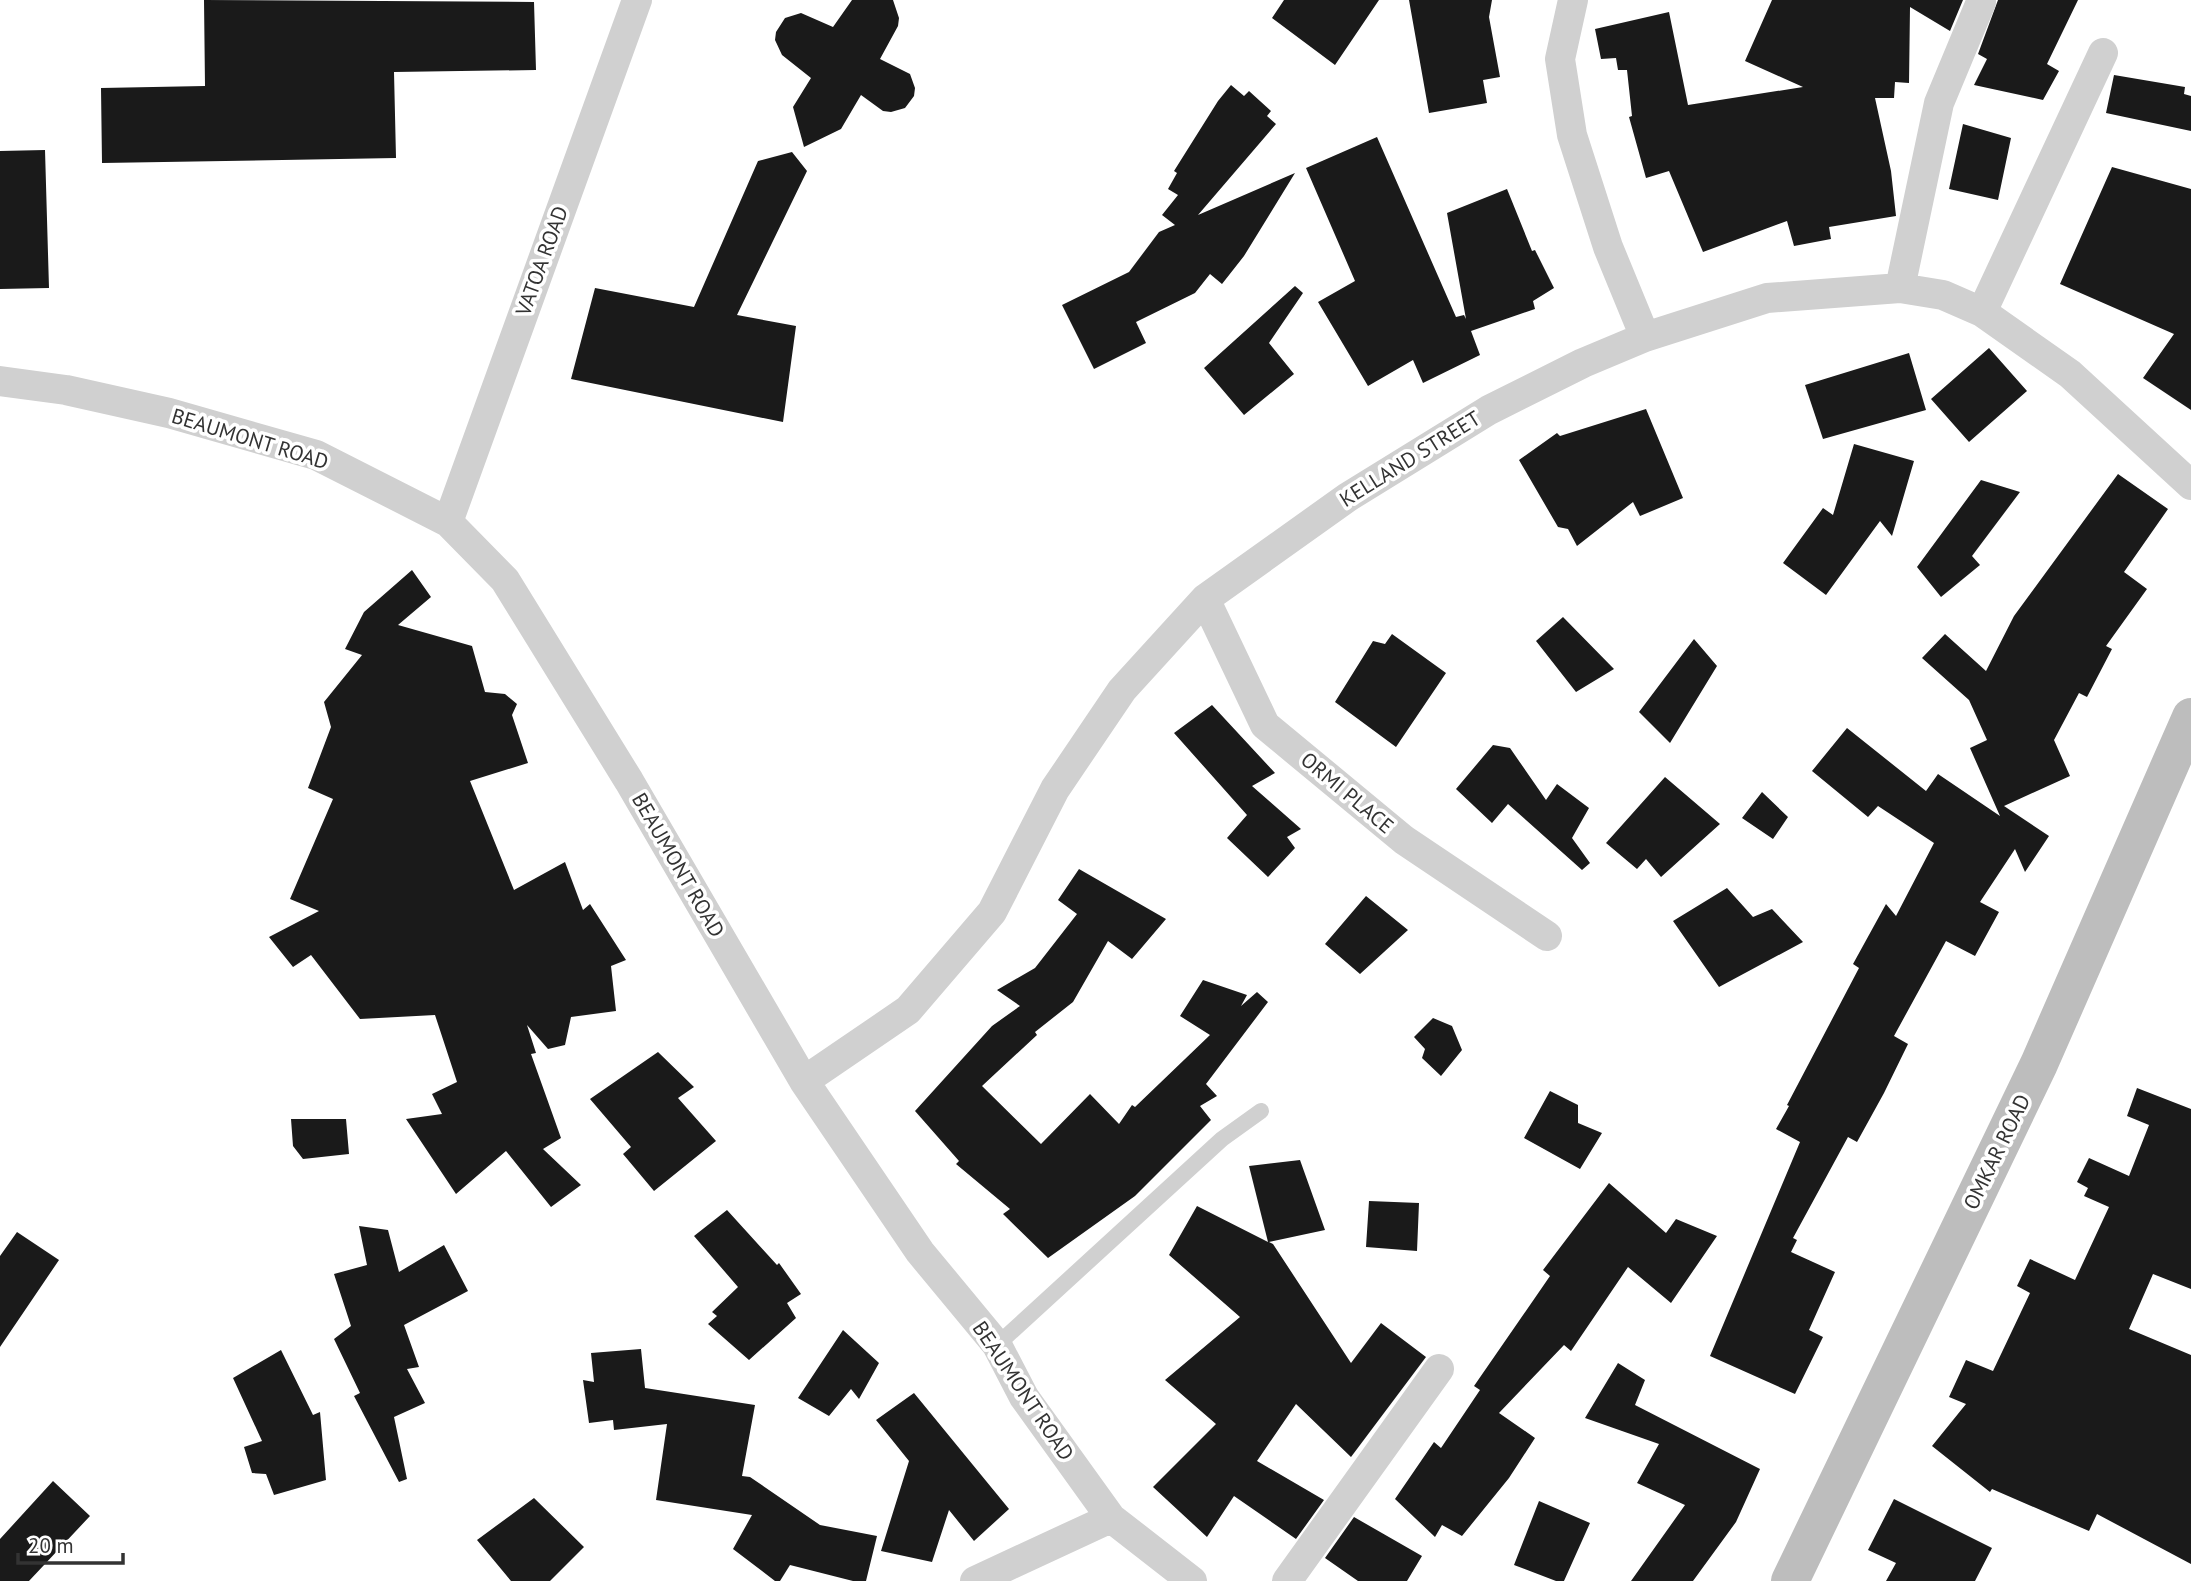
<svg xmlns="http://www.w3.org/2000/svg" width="2191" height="1581" viewBox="0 0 2191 1581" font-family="'PT Sans',sans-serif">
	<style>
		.building { fill: #1a1a1a }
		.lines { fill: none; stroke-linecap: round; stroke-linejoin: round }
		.lane { stroke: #d0d0d0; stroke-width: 16 }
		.street { stroke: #d0d0d0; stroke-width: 30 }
		.secondary { stroke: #bdbdbd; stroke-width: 38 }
		.labels { text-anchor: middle; stroke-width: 7; stroke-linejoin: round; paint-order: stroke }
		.street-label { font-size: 21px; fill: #333; stroke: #fff }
	</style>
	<rect width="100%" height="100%" fill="#fff"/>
	<!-- building -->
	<path class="building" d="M 204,0 L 534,2 L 536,70 L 394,72 L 396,158 L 102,163 L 101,88 L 205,86 Z
		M 852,0 L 893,0 L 899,18 L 898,26 L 880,59 L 910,74 L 915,88 L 914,96 L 905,108 L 891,112 L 883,111 L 861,95 L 841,129 L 804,147 L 793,107 L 811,78 L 782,55 L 775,40 L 776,32 L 785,18 L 801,13 L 833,27 Z
		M 1284,0 L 1379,0 L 1335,65 L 1272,18 Z
		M 1409,0 L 1492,0 L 1489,17 L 1500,77 L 1483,80 L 1487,103 L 1429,113 Z
		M 1772,0 L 1963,0 L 1950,31 L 1910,7 L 1909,83 L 1895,82 L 1894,98 L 1875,98 L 1891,171 L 1896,216 L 1829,227 L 1831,239 L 1794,246 L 1787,221 L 1703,252 L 1669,171 L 1646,178 L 1629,117 L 1632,116 L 1627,70 L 1618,70 L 1616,58 L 1601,59 L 1595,29 L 1669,12 L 1688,105 L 1803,87 L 1745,61 Z
		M 1998,0 L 2078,0 L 2047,64 L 2059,71 L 2043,100 L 1974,85 L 1987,59 L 1978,54 Z
		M 2114,75 L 2185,87 L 2184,94 L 2191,96 L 2191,131 L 2106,113 Z
		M 1231,85 L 1244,96 L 1249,91 L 1271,111 L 1267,116 L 1276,124 L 1198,215 L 1295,173 L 1244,256 L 1222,284 L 1210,274 L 1195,293 L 1136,322 L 1146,343 L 1094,369 L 1062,305 L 1129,272 L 1159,232 L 1175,225 L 1162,215 L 1178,195 L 1168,189 L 1177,173 L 1174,171 L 1218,101 Z
		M 1963,124 L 2011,138 L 1998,200 L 1949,189 Z
		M 1377,137 L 1456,317 L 1464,315 L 1466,319 L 1447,213 L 1507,189 L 1532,251 L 1535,250 L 1554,288 L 1533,301 L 1535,309 L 1471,331 L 1480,355 L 1423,383 L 1413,360 L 1368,386 L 1318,302 L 1355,281 L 1306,168 Z
		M 45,150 L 49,288 L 0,289 L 0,151 Z
		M 792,152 L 807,171 L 737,315 L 796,326 L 783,422 L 571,379 L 595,288 L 694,307 L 758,161 Z
		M 2112,167 L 2191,189 L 2191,410 L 2143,378 L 2174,334 L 2060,284 Z
		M 1295,286 L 1303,293 L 1269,343 L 1294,374 L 1244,415 L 1204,368 Z
		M 1989,348 L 2027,391 L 1969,442 L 1931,399 Z
		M 1909,353 L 1926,410 L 1823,439 L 1805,385 Z
		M 1646,409 L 1683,498 L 1640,516 L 1633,502 L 1577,546 L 1568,529 L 1558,527 L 1519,460 L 1557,433 L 1560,436 Z
		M 1854,444 L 1914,461 L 1892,536 L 1880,521 L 1826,595 L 1783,563 L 1823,508 L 1833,515 Z
		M 2118,474 L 2168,509 L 2124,572 L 2147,589 L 2106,646 L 2112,649 L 2087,697 L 2079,693 L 2054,740 L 2070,776 L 2004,806 L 2049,836 L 2025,872 L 2015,849 L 1980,902 L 1999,912 L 1975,956 L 1946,941 L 1894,1036 L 1908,1044 L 1884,1093 L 1857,1142 L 1848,1137 L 1793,1238 L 1797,1240 L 1791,1252 L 1835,1272 L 1809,1330 L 1823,1337 L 1795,1394 L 1710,1356 L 1800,1142 L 1776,1129 L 1789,1106 L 1787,1105 L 1859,968 L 1853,964 L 1886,904 L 1896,916 L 1934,843 L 1878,806 L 1868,817 L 1812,771 L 1847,728 L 1926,791 L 1938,774 L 2000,816 L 1970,748 L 1987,740 L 1969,700 L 1922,658 L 1945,634 L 1986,671 L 2014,616 Z
		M 1981,480 L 2020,492 L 1972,556 L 1980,565 L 1941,597 L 1917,567 Z
		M 412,570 L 431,597 L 398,625 L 472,646 L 485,692 L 505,694 L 517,704 L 512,715 L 528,763 L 470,781 L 514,890 L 565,862 L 583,910 L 590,904 L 626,960 L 611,966 L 616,1011 L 571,1017 L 565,1045 L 548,1049 L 527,1025 L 536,1053 L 531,1054 L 561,1138 L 543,1149 L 581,1185 L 551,1207 L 506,1151 L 456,1194 L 406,1119 L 442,1114 L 432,1094 L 457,1082 L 435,1015 L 360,1019 L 311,955 L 293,967 L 269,937 L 319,911 L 290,899 L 333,799 L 308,788 L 331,727 L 324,702 L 362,655 L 345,649 L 364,612 Z
		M 1563,617 L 1614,669 L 1576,692 L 1536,641 Z
		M 1392,634 L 1446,673 L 1396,747 L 1335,702 L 1373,641 L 1385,644 Z
		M 1694,639 L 1717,666 L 1670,743 L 1639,712 Z
		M 1212,705 L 1275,773 L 1252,786 L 1301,829 L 1287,837 L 1295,848 L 1268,877 L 1227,838 L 1247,815 L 1174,733 Z
		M 1493,745 L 1510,748 L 1546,800 L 1557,784 L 1589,808 L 1572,838 L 1590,863 L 1582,870 L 1508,804 L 1492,823 L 1456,789 Z
		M 1665,777 L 1720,824 L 1661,877 L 1646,859 L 1637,869 L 1606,843 Z
		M 1762,792 L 1788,817 L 1773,839 L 1742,818 Z
		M 1079,869 L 1166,919 L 1132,959 L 1108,941 L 1073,1002 L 1035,1032 L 1037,1035 L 982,1086 L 1041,1144 L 1090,1094 L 1119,1124 L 1132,1105 L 1135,1107 L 1210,1035 L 1180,1016 L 1203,980 L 1247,995 L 1241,1006 L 1257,992 L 1268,1002 L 1206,1084 L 1217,1096 L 1200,1106 L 1211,1120 L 1135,1196 L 1048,1258 L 1003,1214 L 1010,1209 L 956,1164 L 959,1161 L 915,1111 L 992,1026 L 1020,1006 L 997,990 L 1035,968 L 1077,914 L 1058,900 Z
		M 1727,888 L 1753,917 L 1772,909 L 1803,942 L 1719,987 L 1673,921 Z
		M 1366,896 L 1408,930 L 1360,974 L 1325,944 Z
		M 1433,1018 L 1452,1026 L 1462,1050 L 1441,1076 L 1422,1058 L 1425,1049 L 1414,1037 Z
		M 658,1052 L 694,1087 L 678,1098 L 716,1141 L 654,1191 L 623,1154 L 631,1147 L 590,1099 Z
		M 2137,1088 L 2191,1109 L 2191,1289 L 2153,1274 L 2129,1329 L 2191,1355 L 2191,1564 L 2097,1514 L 2089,1531 L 1992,1489 L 1990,1492 L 1932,1446 L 1966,1404 L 1949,1397 L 1966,1360 L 1993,1371 L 2030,1293 L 2017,1286 L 2030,1259 L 2075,1280 L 2109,1207 L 2084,1196 L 2088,1188 L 2077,1182 L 2089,1158 L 2129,1176 L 2149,1125 L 2127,1116 Z
		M 1550,1091 L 1578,1105 L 1578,1123 L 1602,1133 L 1580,1169 L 1524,1138 Z
		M 291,1119 L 346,1119 L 349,1154 L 303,1159 L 293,1146 Z
		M 1300,1160 L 1325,1230 L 1269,1242 L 1273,1244 L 1351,1363 L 1381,1323 L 1426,1357 L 1351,1457 L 1296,1404 L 1257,1461 L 1324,1500 L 1296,1539 L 1234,1496 L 1207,1537 L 1153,1487 L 1216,1424 L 1165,1380 L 1240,1317 L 1169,1255 L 1197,1206 L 1268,1242 L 1249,1166 Z
		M 1609,1183 L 1666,1233 L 1676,1219 L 1717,1236 L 1671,1303 L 1628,1267 L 1571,1351 L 1564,1345 L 1499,1413 L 1535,1438 L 1509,1478 L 1462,1536 L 1442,1525 L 1435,1537 L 1395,1499 L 1434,1442 L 1441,1448 L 1480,1390 L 1474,1386 L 1550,1276 L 1543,1270 Z
		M 1369,1201 L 1419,1203 L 1417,1251 L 1366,1247 Z
		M 727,1210 L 777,1265 L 779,1263 L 801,1294 L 787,1303 L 796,1318 L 749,1360 L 708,1324 L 717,1316 L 712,1312 L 738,1287 L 694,1236 Z
		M 359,1226 L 388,1230 L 399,1272 L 444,1245 L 468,1291 L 404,1325 L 419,1367 L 407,1369 L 425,1403 L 394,1417 L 407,1479 L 399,1482 L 354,1396 L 360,1393 L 334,1339 L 351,1326 L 334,1274 L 367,1265 Z
		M 17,1232 L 59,1260 L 0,1347 L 0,1256 Z
		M 843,1330 L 879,1363 L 859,1399 L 851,1389 L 829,1416 L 798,1398 Z
		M 641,1349 L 645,1388 L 755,1405 L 742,1476 L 750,1477 L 820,1525 L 877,1536 L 866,1581 L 853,1581 L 790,1565 L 780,1581 L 775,1581 L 733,1549 L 752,1515 L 656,1500 L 667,1424 L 614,1430 L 613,1420 L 589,1423 L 583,1380 L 594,1382 L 591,1353 Z
		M 281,1350 L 313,1415 L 320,1412 L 326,1480 L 274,1495 L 266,1474 L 252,1473 L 244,1447 L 262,1441 L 233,1378 Z
		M 1618,1363 L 1645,1380 L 1635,1405 L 1760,1469 L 1736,1522 L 1693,1581 L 1631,1581 L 1685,1505 L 1637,1483 L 1659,1444 L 1585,1418 Z
		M 914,1393 L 1009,1509 L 974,1541 L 949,1510 L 932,1562 L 881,1551 L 909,1461 L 876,1420 Z
		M 53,1481 L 90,1516 L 29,1581 L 0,1581 L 0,1539 Z
		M 534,1498 L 584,1547 L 550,1581 L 511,1581 L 477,1540 Z
		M 1894,1499 L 1992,1548 L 1975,1581 L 1886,1581 L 1896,1563 L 1868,1550 Z
		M 1539,1501 L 1590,1523 L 1564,1581 L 1556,1581 L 1514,1565 Z
		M 1354,1517 L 1422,1556 L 1407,1581 L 1358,1581 L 1325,1558 Z"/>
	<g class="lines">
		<!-- lane -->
		<path class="lane" d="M 997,1345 L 1222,1139 L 1261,1111"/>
		<!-- street -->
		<path class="street" d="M 1573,0 L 1560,59 L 1572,135 L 1608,247 L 1645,337
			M 1900,288 L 1939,103 L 1981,2
			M 1982,312 L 2103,53
			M 0,381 L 66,390 L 169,413 L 316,455 L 448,522 L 505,580 L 629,781 L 804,1081 L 920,1252 L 997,1345 L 1024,1397 L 1111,1518 L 1192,1581
			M 448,522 L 637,0
			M 1205,599 L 1265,725 L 1404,840 L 1547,936
			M 804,1081 L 908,1010 L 992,912 L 1055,789 L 1122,690 L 1205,599 L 1348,497 L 1489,410 L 1583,363 L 1645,337 L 1767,298 L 1900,288 L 1943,295 L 1982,312 L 2070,374 L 2191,485
			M 975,1581 L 1111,1518
			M 1287,1581 L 1439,1369"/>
		<!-- secondary -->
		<path class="secondary" d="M 1790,1581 L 2039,1064 L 2191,717"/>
	</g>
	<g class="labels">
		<!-- street labels -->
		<g class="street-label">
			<text transform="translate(542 261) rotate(-70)" y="7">VATOA ROAD</text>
			<text transform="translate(250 439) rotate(17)" y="7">BEAUMONT ROAD</text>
			<text transform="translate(1410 459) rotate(-32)" y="7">KELLAND STREET</text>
			<text transform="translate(1347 793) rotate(40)" y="7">ORMI PLACE</text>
			<text transform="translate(678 865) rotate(60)" y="7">BEAUMONT ROAD</text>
			<text transform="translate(1997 1152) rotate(-64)" y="7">OMKAR ROAD</text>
			<text transform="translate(1023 1391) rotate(56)" y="7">BEAUMONT ROAD</text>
		</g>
	</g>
	<!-- scale -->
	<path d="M18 1553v10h105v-10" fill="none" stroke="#333333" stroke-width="3.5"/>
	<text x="28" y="1553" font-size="21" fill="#333333" stroke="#ffffff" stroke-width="5" paint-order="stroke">20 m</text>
</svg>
